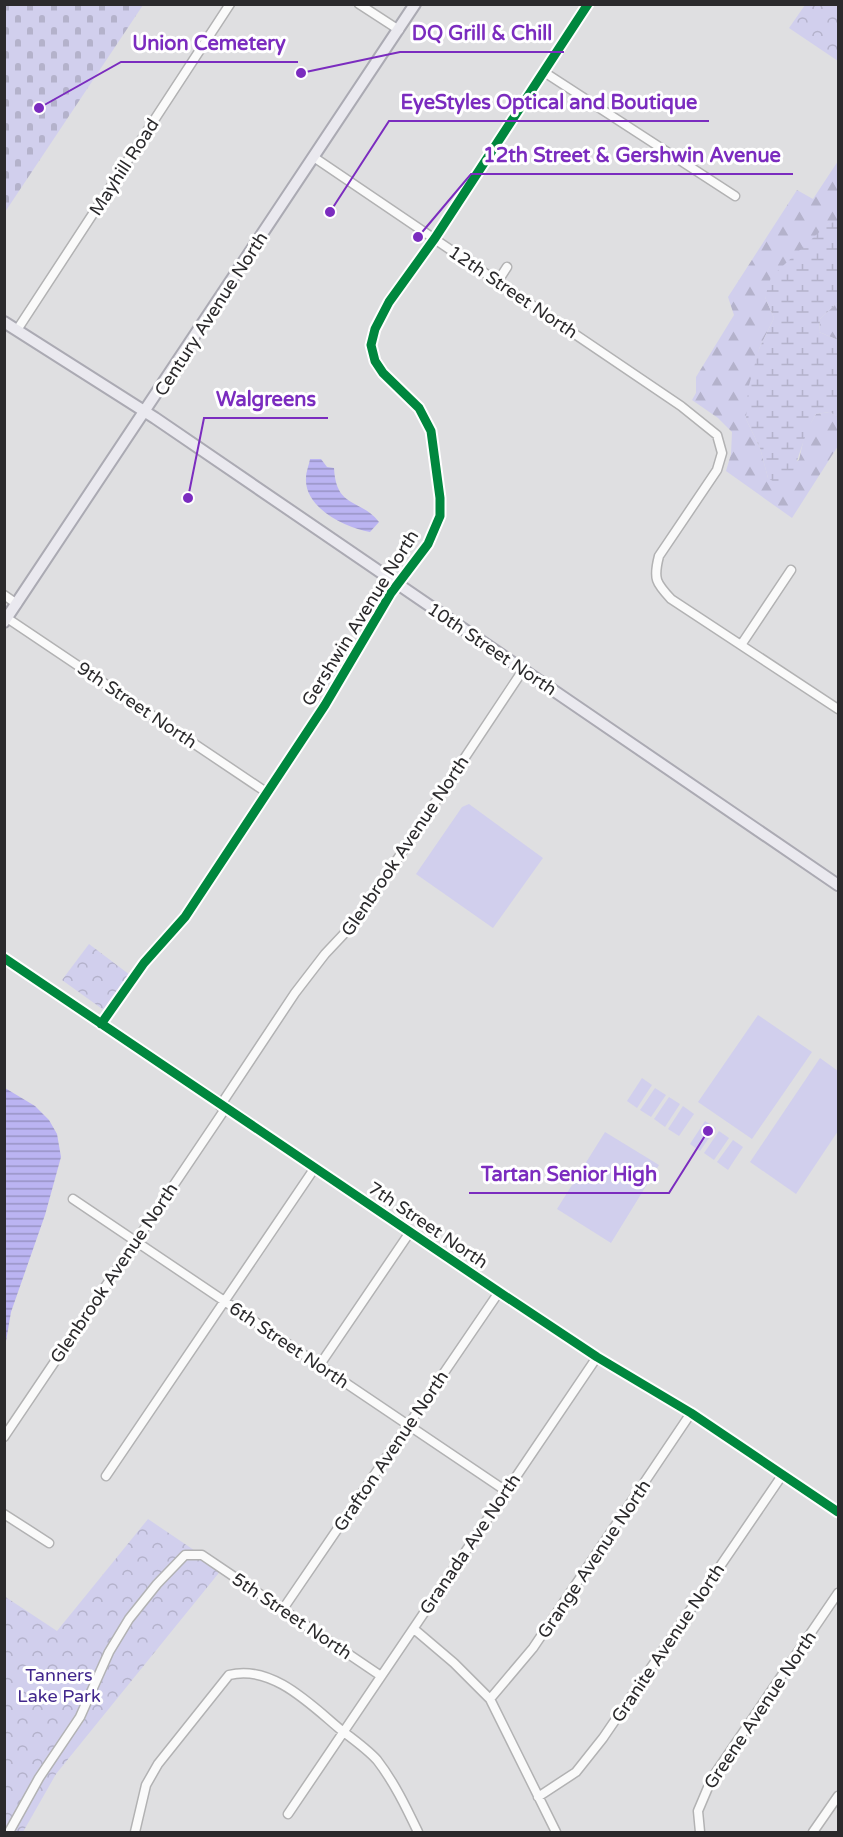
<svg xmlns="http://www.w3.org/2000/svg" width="843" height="1837" viewBox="0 0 843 1837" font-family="'Varela Round',sans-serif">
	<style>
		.grass { fill: #d1cfed }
		.forest { fill: url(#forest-firs) }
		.wetland { fill: url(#wetland-marsh) }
		.cemetery { fill: url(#cemetery-stones) }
		.park { fill: url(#park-crowns) }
		.water { fill: url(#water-rules) }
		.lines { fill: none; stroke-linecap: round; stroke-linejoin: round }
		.minor-casing { stroke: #b2b2b3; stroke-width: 11 }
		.major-casing { stroke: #abaab3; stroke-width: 14 }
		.minor { stroke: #fafafa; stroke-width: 8 }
		.major { stroke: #eae9ef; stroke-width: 10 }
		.cycleway-casing { stroke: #fff; stroke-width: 13 }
		.cycleway { stroke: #00873e; stroke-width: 9 }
		.labels { text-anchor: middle; stroke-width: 6; stroke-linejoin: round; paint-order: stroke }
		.street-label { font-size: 18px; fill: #2b2a2c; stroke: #fff }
		.park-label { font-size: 18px; fill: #42278c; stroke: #fff }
		.leader { fill: none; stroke: #7b2cbf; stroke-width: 2 }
		.callout-dot { fill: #7b2cbf; stroke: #fff; stroke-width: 2 }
		.callout-label { font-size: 20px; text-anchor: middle; font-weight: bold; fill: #7b2cbf; stroke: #fff; stroke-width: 6; stroke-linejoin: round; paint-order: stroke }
	</style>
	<defs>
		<pattern id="forest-firs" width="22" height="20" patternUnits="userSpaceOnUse" patternTransform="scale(1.5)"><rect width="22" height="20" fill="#d1cfed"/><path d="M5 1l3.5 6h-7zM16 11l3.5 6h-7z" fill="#b4b2cb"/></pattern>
		<pattern id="wetland-marsh" width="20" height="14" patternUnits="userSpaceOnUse" patternTransform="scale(1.5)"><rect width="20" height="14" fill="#d1cfed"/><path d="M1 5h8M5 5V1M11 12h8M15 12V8" fill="none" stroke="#b4b2cb"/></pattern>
		<pattern id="cemetery-stones" width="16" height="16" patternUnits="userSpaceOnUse" patternTransform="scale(1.5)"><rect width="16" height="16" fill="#d1cfed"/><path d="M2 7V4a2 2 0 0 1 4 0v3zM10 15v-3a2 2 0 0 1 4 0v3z" fill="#b4b2cb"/></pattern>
		<pattern id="park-crowns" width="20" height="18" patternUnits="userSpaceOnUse" patternTransform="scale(1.5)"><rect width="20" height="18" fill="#d1cfed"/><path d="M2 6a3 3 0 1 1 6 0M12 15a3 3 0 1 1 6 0" fill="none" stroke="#b4b2cb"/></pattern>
		<pattern id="water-rules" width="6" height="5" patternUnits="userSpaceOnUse" patternTransform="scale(1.5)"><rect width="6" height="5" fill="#bbb4f2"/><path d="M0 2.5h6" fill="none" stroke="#9893c4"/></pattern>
	</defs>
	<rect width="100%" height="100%" fill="#dfdfe1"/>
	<!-- grass -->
	<path class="grass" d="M 469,804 L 543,858 L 493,928 L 416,874 L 462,807 Z
		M 758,1015 L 812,1052 L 752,1139 L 698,1102 Z
		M 820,1058 L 838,1071 L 838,1131 L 796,1194 L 750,1162 Z
		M 642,1078 L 652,1085 L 637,1108 L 627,1101 Z
		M 655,1088 L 666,1095 L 651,1117 L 640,1110 Z
		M 669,1097 L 680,1104 L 665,1127 L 654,1119 Z
		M 683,1106 L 694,1114 L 679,1136 L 668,1129 Z
		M 705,1121 L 716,1128 L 700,1151 L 690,1144 Z
		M 719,1131 L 729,1138 L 714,1160 L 704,1153 Z
		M 605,1132 L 659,1165 L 611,1243 L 557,1209 Z
		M 733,1140 L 743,1147 L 728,1170 L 717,1162 Z"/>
	<!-- forest -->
	<path class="forest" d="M 838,161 L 838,223 L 829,223 L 765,297 L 774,318 L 759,349 L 746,419 L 760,448 L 768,478 L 799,460 L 805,433 L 816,414 L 830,412 L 838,417 L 838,446 L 792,518 L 726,471 L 731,454 L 732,432 L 718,418 L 692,400 L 696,393 L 696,377 L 734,315 L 728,297 L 797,190 L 813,199 Z
		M 838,302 L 838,340 L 819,332 L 820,319 Z"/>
	<!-- wetland -->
	<path class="wetland" d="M 837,222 L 838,302 L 820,319 L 819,332 L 838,340 L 838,417 L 830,412 L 816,414 C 803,435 800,457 790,479 L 777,484 L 768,478 L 760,448 L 746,419 L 748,389 L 759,349 L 774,318 L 765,297 L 771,277 L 829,223 Z"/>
	<!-- cemetery -->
	<path class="cemetery" d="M 5,4 L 143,5 L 5,212 L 4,5 Z"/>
	<!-- park -->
	<path class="park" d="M 805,5 L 838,5 L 838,61 L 789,28 Z
		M 89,944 L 130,975 L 105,1011 L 62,980 Z
		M 148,1519 L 222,1569 L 56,1774 L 23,1832 L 5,1832 L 4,1596 L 57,1631 Z"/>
	<!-- water -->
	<path class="water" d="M 310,459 L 321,459 L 327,467 L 334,468 C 336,509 360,498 379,522 L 370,532 C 346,528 304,508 306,478 C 306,472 309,465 310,459 Z
		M 5,1088 L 35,1106 L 49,1120 L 57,1134 L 61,1157 L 45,1215 L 11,1312 L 5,1347 Z"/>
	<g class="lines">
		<!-- minor casing -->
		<g class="minor-casing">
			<path id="minor" d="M 359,4 L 399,30
				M 544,72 L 735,196
				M 315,158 L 681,406 L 717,435 L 722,453 L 717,470 L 659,556 C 653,579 656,583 671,599 L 838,709
				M 498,281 L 507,267
				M 17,330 L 230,4
				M 4,595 L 17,604
				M 7,618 L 266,792
				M 741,645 L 791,570
				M 4,958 L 499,1292 L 597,1357 L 691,1413 L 838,1512
				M 101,1024 L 144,963 L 185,917 L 325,705 L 391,593 L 428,544 L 440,516 L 440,498 L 431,431 L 419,408 L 383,373 L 375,361 L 371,345 L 375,329 L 389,302 L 435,238 L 588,4
				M 220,1106 L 295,993 L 325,954 L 357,920 L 523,670
				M 73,1199 L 506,1491
				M 319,1366 L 410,1232
				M 4,1437 L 225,1109
				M 106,1476 L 314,1169
				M 4,1514 L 49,1543
				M 283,1609 L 499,1292
				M 414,1629 L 454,1663 L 490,1699 L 556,1832
				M 490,1699 L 533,1648 L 691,1413
				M 538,1797 L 576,1772 L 603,1738 L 783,1474
				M 288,1814 L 597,1357
				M 9,1832 L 39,1778 L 80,1717 L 109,1652 L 129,1619 L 157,1584 L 185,1555 L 202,1555 L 381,1676
				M 135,1832 L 146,1785 L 158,1764 L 229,1675 C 272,1664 311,1705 341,1730 C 353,1739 367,1749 377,1760 C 394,1782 406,1807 418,1832
				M 700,1832 L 698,1811 L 712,1778 L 838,1593
				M 813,1832 L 838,1796"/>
		</g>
		<!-- major casing -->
		<g class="major-casing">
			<path id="major" d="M 4,322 L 155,418 L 838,885
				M 4,622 L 415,4"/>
		</g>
		<!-- minor -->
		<use href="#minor" class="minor"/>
		<!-- major -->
		<use href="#major" class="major"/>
		<!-- cycleway casing -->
		<g class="cycleway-casing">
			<path id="cycleway" d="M 4,958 L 499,1292 L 597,1357 L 691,1413 L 838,1512
				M 101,1024 L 144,963 L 185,917 L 325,705 L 391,593 L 428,544 L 440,516 L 440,498 L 431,431 L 419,408 L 383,373 L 375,361 L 371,345 L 375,329 L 389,302 L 435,238 L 588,4"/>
		</g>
		<!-- cycleway -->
		<use href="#cycleway" class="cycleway"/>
	</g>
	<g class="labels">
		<!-- street labels -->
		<g class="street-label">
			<text transform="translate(124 167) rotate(-57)" y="6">Mayhill Road</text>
			<text transform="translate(513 292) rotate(34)" y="6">12th Street North</text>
			<text transform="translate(211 314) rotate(-57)" y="6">Century Avenue North</text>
			<text transform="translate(360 618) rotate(-58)" y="6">Gershwin Avenue North</text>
			<text transform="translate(492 649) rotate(34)" y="6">10th Street North</text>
			<text transform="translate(137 705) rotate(34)" y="6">9th Street North</text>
			<text transform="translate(405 846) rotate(-56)" y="6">Glenbrook Avenue North</text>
			<text transform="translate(428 1225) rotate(34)" y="6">7th Street North</text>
			<text transform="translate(114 1273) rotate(-56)" y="6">Glenbrook Avenue North</text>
			<text transform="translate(289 1345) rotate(34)" y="6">6th Street North</text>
			<text transform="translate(391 1451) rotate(-56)" y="6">Grafton Avenue North</text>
			<text transform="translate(470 1544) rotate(-56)" y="6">Granada Ave North</text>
			<text transform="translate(594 1559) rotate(-56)" y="6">Grange Avenue North</text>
			<text transform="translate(292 1616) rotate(34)" y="6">5th Street North</text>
			<text transform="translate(668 1643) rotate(-56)" y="6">Granite Avenue North</text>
			<text transform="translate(760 1710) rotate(-56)" y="6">Greene Avenue North</text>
		</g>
		<!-- park labels -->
		<g class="park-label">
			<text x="59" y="1681">Tanners<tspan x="59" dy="21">Lake Park</tspan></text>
		</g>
	</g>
	<!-- callouts -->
	<path class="leader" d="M301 73L400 52H564M39 108L121 62H298M330 212L389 121H709M418 237L471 174H793M188 498L204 418H328M708 1131L669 1193H469"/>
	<g class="callout-dot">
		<circle cx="301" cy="73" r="6"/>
		<circle cx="39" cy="108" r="6"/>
		<circle cx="330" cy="212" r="6"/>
		<circle cx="418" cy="237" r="6"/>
		<circle cx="188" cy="498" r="6"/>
		<circle cx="708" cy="1131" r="6"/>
	</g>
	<g class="callout-label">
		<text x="482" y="40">DQ Grill &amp; Chill</text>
		<text x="209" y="50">Union Cemetery</text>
		<text x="549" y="109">EyeStyles Optical and Boutique</text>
		<text x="632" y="162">12th Street &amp; Gershwin Avenue</text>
		<text x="266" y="406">Walgreens</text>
		<text x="569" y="1181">Tartan Senior High</text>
	</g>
	<!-- border -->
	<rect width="843" height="1837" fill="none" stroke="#2b2a2c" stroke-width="12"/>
</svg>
